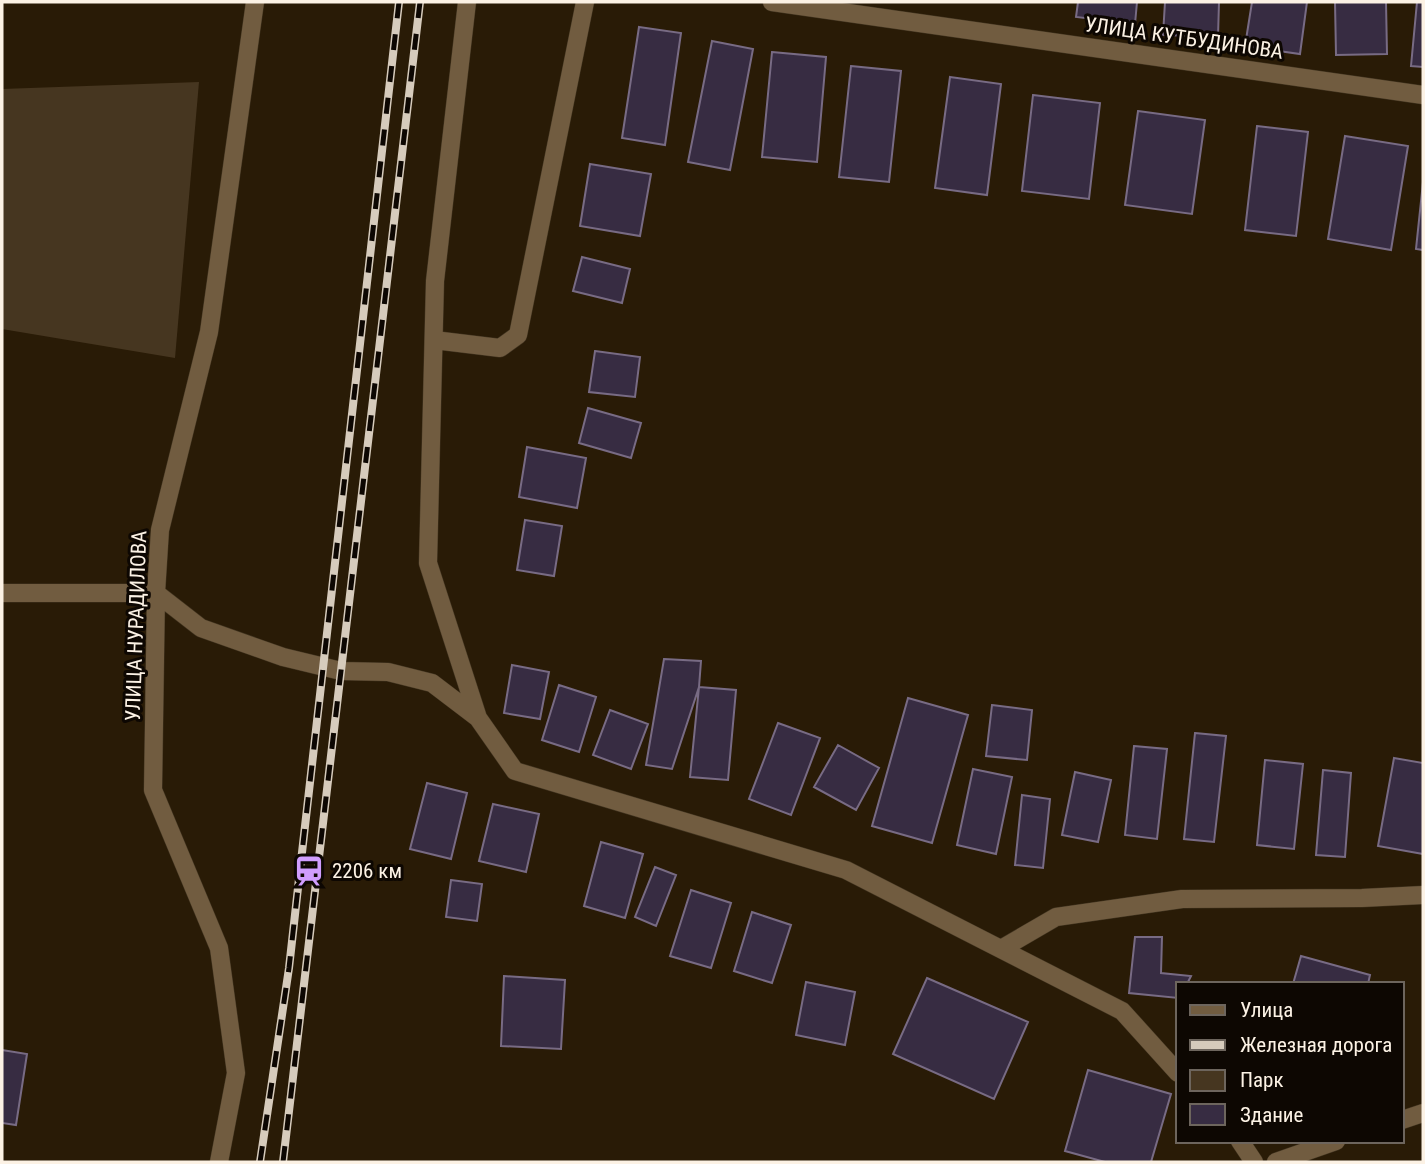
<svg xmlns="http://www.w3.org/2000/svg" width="1425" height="1164" viewBox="0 0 1425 1164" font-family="'Roboto Condensed',sans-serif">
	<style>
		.green { fill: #463620 }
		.building { fill: #372c42; stroke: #786b84; stroke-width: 2 }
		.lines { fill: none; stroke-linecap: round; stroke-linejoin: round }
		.street-casing { stroke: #423521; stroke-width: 19 }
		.street { stroke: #715c40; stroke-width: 18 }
		.rail-casing { stroke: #d6cbbc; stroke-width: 8 }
		.rail { stroke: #0d0702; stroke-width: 5; stroke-dasharray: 16; stroke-linecap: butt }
		.labels { text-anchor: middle; stroke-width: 6; stroke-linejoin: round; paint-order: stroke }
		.street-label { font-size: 21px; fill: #fcf2e5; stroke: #0d0702 }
		.poi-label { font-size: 21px; fill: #fcf2e5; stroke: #0d0702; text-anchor: start }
	</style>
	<rect width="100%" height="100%" fill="#291b06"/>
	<!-- green -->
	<path class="green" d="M 199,82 L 175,358 L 2,329 L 2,89 Z"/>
	<!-- building -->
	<path class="building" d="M 1078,2 L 1137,2 L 1135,24 L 1076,17 Z
		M 1165,2 L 1219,2 L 1218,37 L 1163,35 Z
		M 1252,2 L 1307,2 L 1300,54 L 1245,46 Z
		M 1335,2 L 1386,2 L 1387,54 L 1336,55 Z
		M 1417,2 L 1423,2 L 1423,67 L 1411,66 Z
		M 639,27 L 681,33 L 665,145 L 622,138 Z
		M 712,41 L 753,49 L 730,170 L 688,162 Z
		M 772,52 L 826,57 L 817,162 L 762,157 Z
		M 851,66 L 901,71 L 889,182 L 839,177 Z
		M 950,77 L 1001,84 L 987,195 L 935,188 Z
		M 1033,95 L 1100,103 L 1089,199 L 1022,191 Z
		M 1138,111 L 1205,120 L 1192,214 L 1125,205 Z
		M 1257,126 L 1308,132 L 1296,236 L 1245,230 Z
		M 1345,136 L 1408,146 L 1391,250 L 1328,239 Z
		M 590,164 L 651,174 L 640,236 L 580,226 Z
		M 1423,182 L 1423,250 L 1416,249 Z
		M 582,257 L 630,269 L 622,303 L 573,291 Z
		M 595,351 L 640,357 L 635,397 L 589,392 Z
		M 588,408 L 641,423 L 631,458 L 579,443 Z
		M 527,447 L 586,458 L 577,508 L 519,497 Z
		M 525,520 L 562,526 L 554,576 L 517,570 Z
		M 664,659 L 701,661 L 699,687 L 672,769 L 646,765 Z
		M 512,665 L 549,672 L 540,719 L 504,713 Z
		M 559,685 L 596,697 L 579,752 L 542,740 Z
		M 699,687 L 736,690 L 728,780 L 690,777 Z
		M 908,698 L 968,715 L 932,843 L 872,826 Z
		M 992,705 L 1032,710 L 1027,760 L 986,756 Z
		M 610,710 L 648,724 L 631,769 L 593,755 Z
		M 778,723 L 820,738 L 791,815 L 749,799 Z
		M 1195,733 L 1226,736 L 1214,842 L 1184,839 Z
		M 838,745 L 879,768 L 856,810 L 814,787 Z
		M 1134,746 L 1167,749 L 1157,839 L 1125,835 Z
		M 1394,758 L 1423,763 L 1423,854 L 1378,846 Z
		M 1265,760 L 1303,764 L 1294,849 L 1257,845 Z
		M 973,769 L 1012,777 L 996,854 L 957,845 Z
		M 1323,770 L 1351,773 L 1345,857 L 1316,855 Z
		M 1075,772 L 1111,780 L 1098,842 L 1062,835 Z
		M 427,783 L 467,793 L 451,859 L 410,849 Z
		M 1022,795 L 1050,799 L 1043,868 L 1015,865 Z
		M 493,804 L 539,814 L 526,872 L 479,861 Z
		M 601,842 L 643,854 L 625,918 L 584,906 Z
		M 655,867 L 676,875 L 656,926 L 635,917 Z
		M 451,880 L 482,884 L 477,921 L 446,917 Z
		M 691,890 L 731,903 L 711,968 L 670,956 Z
		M 752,912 L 791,925 L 772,983 L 734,971 Z
		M 1135,937 L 1162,937 L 1161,973 L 1191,976 L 1187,984 L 1178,984 L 1178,998 L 1129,993 Z
		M 1301,956 L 1370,975 L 1368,984 L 1293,984 Z
		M 504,976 L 565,980 L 561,1049 L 501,1046 Z
		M 927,978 L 1028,1022 L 994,1099 L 893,1054 Z
		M 806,982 L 855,992 L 845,1045 L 796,1035 Z
		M 2,1050 L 27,1054 L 16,1125 L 2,1123 Z
		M 1088,1070 L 1171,1094 L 1151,1162 L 1105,1162 L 1065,1151 Z"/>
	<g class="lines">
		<!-- street casing -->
		<g class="street-casing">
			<path id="street" d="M 467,2 L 435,281 L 428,563 L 478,718 L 515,771 L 846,870 L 1122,1011 L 1178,1073
				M 772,2 L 1423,95
				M 434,340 L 500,348 L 518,335 L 585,2
				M 2,593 L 156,593 L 201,628 L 283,657 L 341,671 L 388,672 L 432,683 L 478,718
				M 1001,949 L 1056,917 L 1182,899 L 1362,898 L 1423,895
				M 1402,1120 L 1423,1113
				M 1240,1141 L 1254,1162
				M 219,1162 L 236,1073 L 219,948 L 153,790 L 156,593 L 160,530 L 209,332 L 255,2
				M 1276,1162 L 1336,1141"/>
		</g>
		<!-- street -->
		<use href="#street" class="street"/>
		<!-- rail casing -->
		<g class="rail-casing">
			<path id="rail" d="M 260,1162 L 289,968 L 300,870 L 399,2
				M 283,1162 L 420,2"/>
		</g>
		<!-- rail -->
		<use href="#rail" class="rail"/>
	</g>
	<!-- icons -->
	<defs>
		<g id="station-bare" transform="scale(2.415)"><path d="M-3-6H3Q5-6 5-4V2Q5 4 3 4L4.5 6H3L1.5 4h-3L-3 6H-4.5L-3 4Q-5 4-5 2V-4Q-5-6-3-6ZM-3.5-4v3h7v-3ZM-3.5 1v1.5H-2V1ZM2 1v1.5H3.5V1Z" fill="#d09dfe" stroke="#0d0702" stroke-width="2.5" paint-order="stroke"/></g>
	</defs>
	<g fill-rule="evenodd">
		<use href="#station-bare" x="309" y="871"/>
	</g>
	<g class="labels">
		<!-- street labels -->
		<g class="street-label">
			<text transform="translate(1184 38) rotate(8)" y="7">УЛИЦА КУТБУДИНОВА</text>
			<text transform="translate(136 626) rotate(-88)" y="7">УЛИЦА НУРАДИЛОВА</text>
		</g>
		<!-- poi labels -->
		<g class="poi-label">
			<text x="332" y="878">2206 км</text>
		</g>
	</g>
	<!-- border -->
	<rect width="1425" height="1164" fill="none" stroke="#fcf2e5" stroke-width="7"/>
	<!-- legend -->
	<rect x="1176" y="982" width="228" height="161" fill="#0d0702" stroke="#6d655d" stroke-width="2"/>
	<rect x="1190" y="1005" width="35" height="10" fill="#715c40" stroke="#6d655d" stroke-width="2"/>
	<text x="1240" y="1017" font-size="21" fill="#fcf2e5">Улица</text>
	<rect x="1190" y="1040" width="35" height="10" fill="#d6cbbc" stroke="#6d655d" stroke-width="2"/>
	<text x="1240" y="1052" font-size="21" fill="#fcf2e5">Железная дорога</text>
	<rect x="1190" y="1070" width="35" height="21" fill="#463620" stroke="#6d655d" stroke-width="2"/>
	<text x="1240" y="1087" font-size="21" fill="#fcf2e5">Парк</text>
	<rect x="1190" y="1104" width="35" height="21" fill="#372c42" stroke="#6d655d" stroke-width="2"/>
	<text x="1240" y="1122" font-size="21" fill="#fcf2e5">Здание</text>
</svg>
